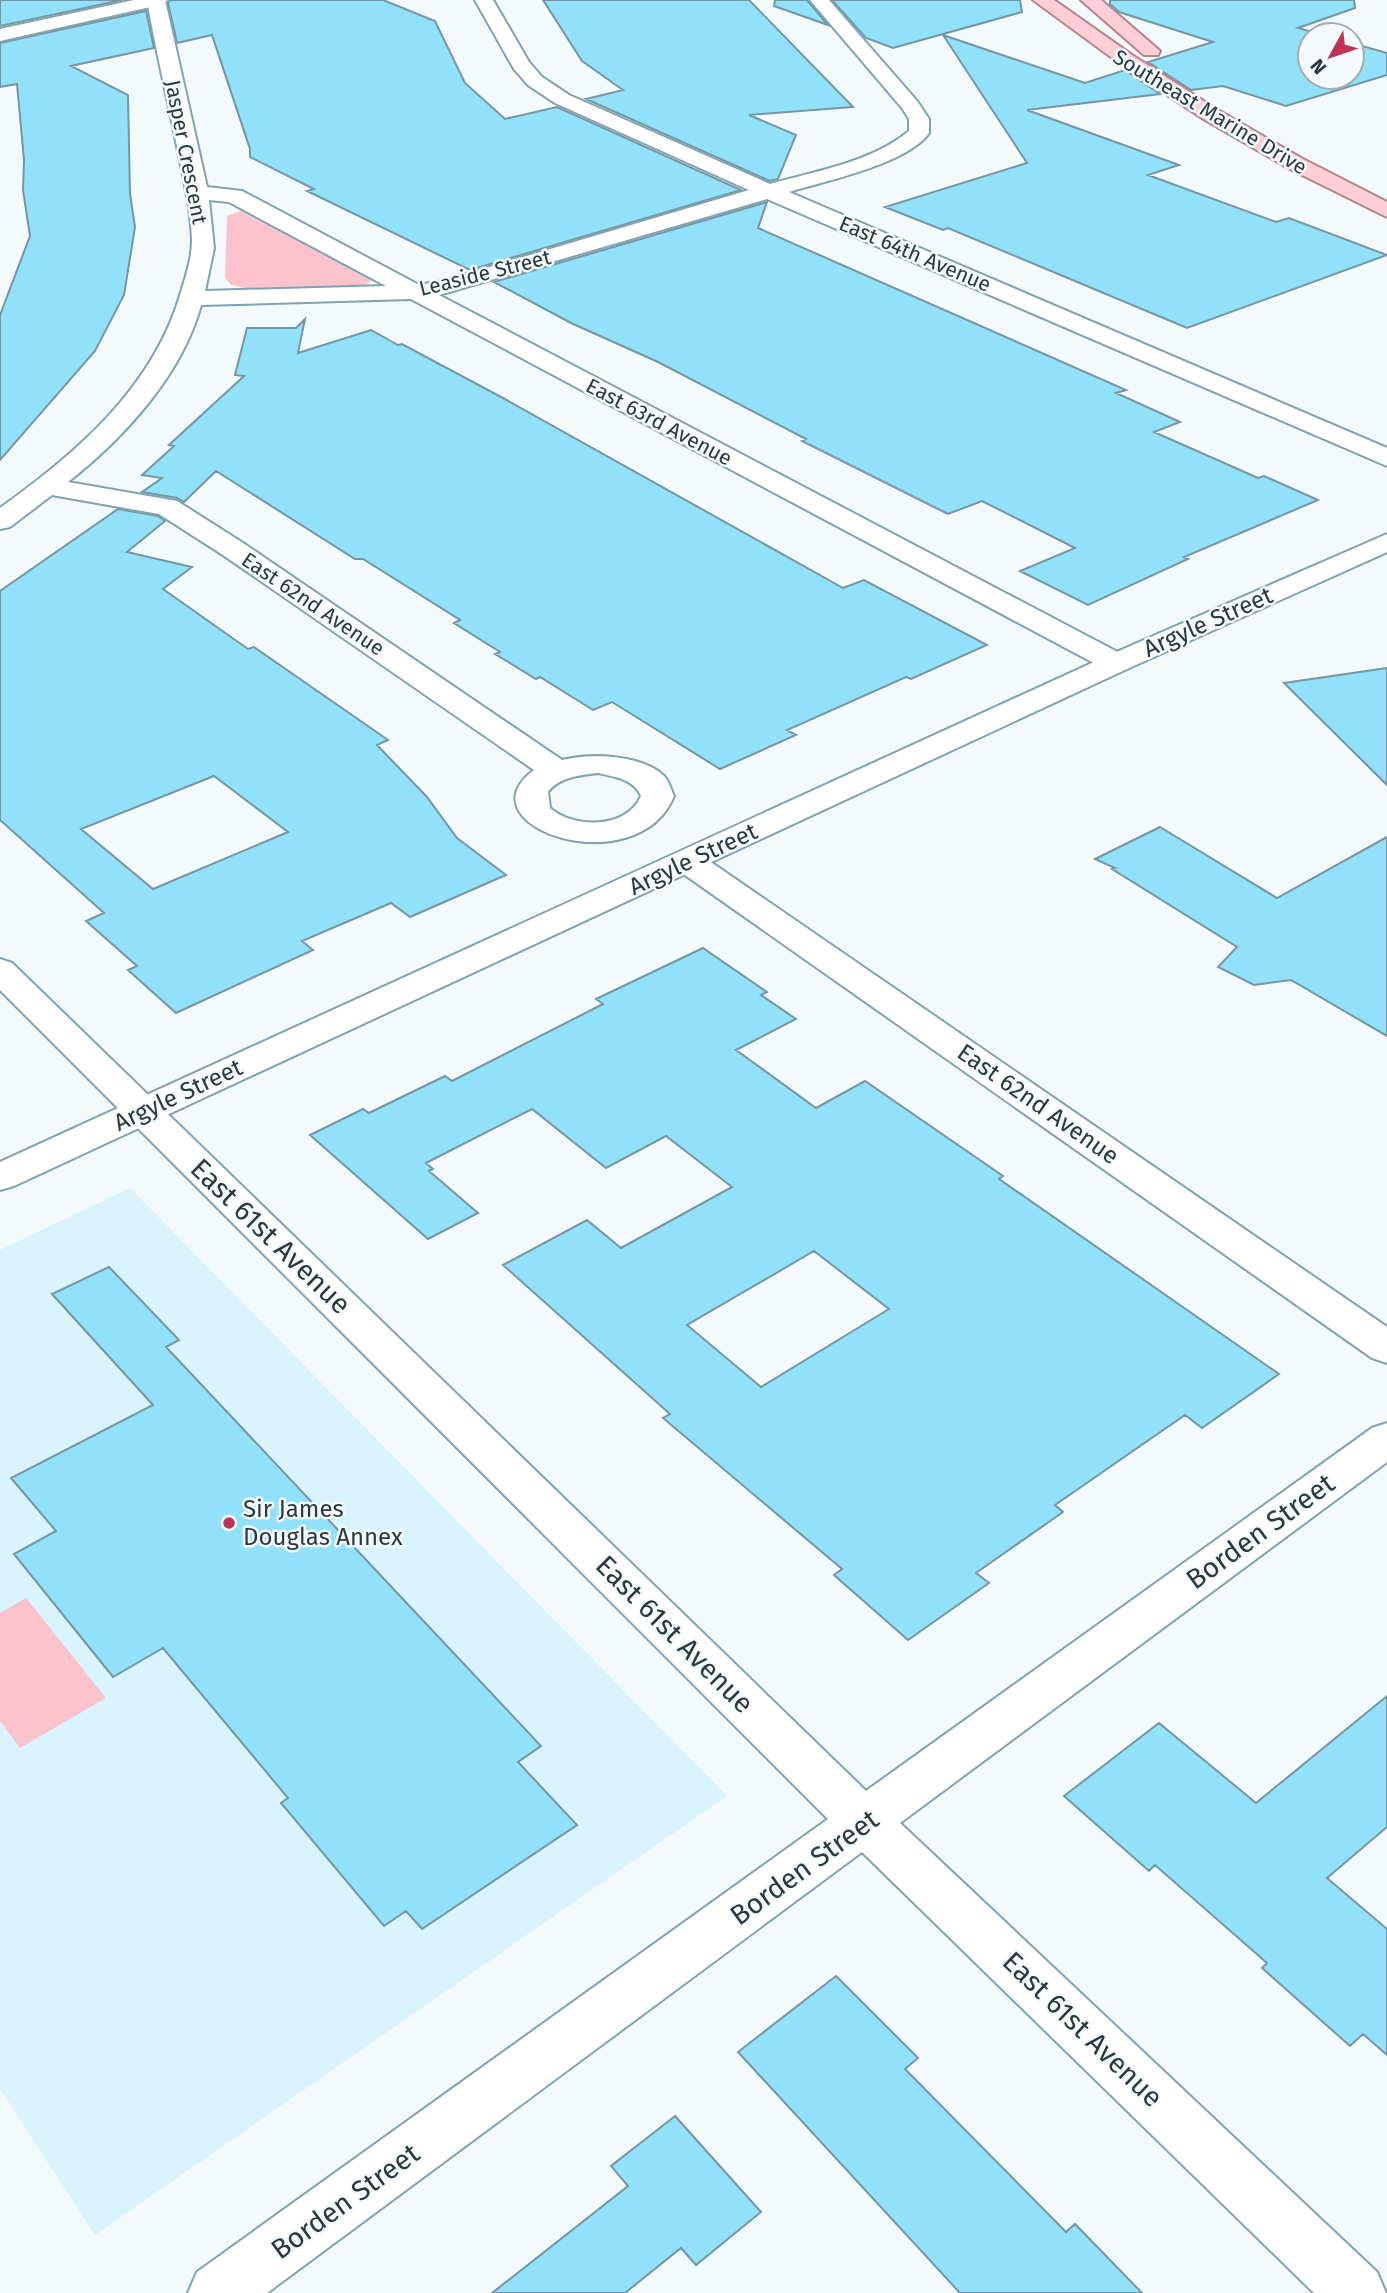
<svg xmlns="http://www.w3.org/2000/svg" width="1387" height="2293" viewBox="0 0 1387 2293" font-family="'Fira Sans',sans-serif">
	<style>
		.built { fill: #d9f4fd }
		.green { fill: #fcc3cc }
		.building { fill: #92e1fb; stroke: #7596a2; stroke-width: 2; fill-rule: evenodd }
		.lines { fill: none; stroke-linecap: round; stroke-linejoin: round }
		.minor-casing { stroke: #81a3af; stroke-width: 4 }
		.tertiary-casing { stroke: #81a3af; stroke-width: 4 }
		.primary-casing { stroke: #b4848f; stroke-width: 4 }
		.minor { fill: #fff; fill-rule: evenodd }
		.tertiary { fill: #fff; fill-rule: evenodd }
		.primary { fill: #feced6; fill-rule: evenodd }
		.poi-dot { fill: #c2335c; stroke: #f3fafc; stroke-width: 2.5 }
		.labels { text-anchor: middle; stroke-width: 5; stroke-linejoin: round; paint-order: stroke }
		.far-street-label { font-size: 21px; fill: #2b393e; stroke: #f3fafc }
		.street-label { font-size: 24px; fill: #2b393e; stroke: #f3fafc }
		.poi-label { font-size: 24px; fill: #2b393e; stroke: #f3fafc; text-anchor: start }
		.near-street-label { font-size: 28px; fill: #2b393e; stroke: #f3fafc }
	</style>
	<rect width="100%" height="100%" fill="#f3fafc"/>
	<!-- built -->
	<path class="built" d="M 130,1188 L 727,1796 L 95,2235 L 0,2089 L 0,1250 Z"/>
	<!-- green -->
	<path class="green" d="M 241,211 L 370,277 L 372,280 L 366,285 L 355,287 L 246,288 L 231,285 L 225,278 L 227,216 Z
		M 26,1598 L 106,1698 L 20,1748 L 0,1721 L 0,1613 Z"/>
	<!-- building -->
	<path class="building" d="M 0,0 L 122,0 L 0,26 Z
		M 170,0 L 383,0 L 435,21 L 465,83 L 505,119 L 557,107 L 741,190 L 470,270 L 307,191 L 314,189 L 250,157 L 250,149 L 212,35 L 177,43 L 168,3 Z
		M 543,0 L 749,0 L 853,107 L 749,115 L 796,135 L 778,179 L 770,181 L 586,99 L 623,90 L 582,61 Z
		M 775,0 L 807,0 L 828,25 L 774,6 Z
		M 832,0 L 1020,0 L 1022,12 L 893,48 L 866,38 Z
		M 1110,0 L 1354,0 L 1355,8 L 1298,28 L 1323,35 L 1310,35 L 1310,77 L 1352,77 L 1352,43 L 1387,53 L 1387,75 L 1286,106 L 1223,86 L 1191,90 L 1148,62 L 1213,42 L 1119,12 L 1110,4 Z
		M 146,11 L 154,48 L 71,66 L 128,95 L 130,194 L 135,227 L 124,295 L 95,351 L 0,460 L 0,315 L 30,236 L 23,190 L 24,160 L 17,84 L 0,87 L 0,43 Z
		M 943,35 L 1085,83 L 1125,70 L 1160,94 L 1027,110 L 1179,165 L 1148,175 L 1276,222 L 1289,218 L 1387,255 L 1187,328 L 948,228 L 943,230 L 885,207 L 1027,163 Z
		M 767,202 L 758,228 L 1126,390 L 1116,393 L 1180,422 L 1154,432 L 1258,478 L 1264,476 L 1318,500 L 1184,557 L 1188,559 L 1088,605 L 1020,571 L 1075,548 L 982,501 L 948,514 L 802,441 L 806,439 L 658,362 L 571,323 L 494,282 Z
		M 305,319 L 298,353 L 371,330 L 398,345 L 402,344 L 503,398 L 843,588 L 864,580 L 987,645 L 911,679 L 906,677 L 787,730 L 796,735 L 720,769 L 612,702 L 593,710 L 540,677 L 536,679 L 495,654 L 500,652 L 454,623 L 460,620 L 363,559 L 355,559 L 216,471 L 184,502 L 177,498 L 142,492 L 162,478 L 142,475 L 174,446 L 169,445 L 244,376 L 235,375 L 247,328 L 296,328 Z
		M 118,509 L 158,516 L 165,521 L 127,552 L 192,567 L 163,589 L 248,649 L 254,647 L 388,740 L 377,745 L 427,797 L 457,838 L 506,875 L 410,917 L 391,903 L 302,941 L 313,950 L 176,1013 L 128,970 L 137,966 L 86,921 L 104,913 L 0,820 L 0,591 ZM 214,776 L 288,832 L 153,889 L 81,829 Z
		M 1387,668 L 1387,785 L 1284,683 Z
		M 1160,827 L 1277,898 L 1387,837 L 1387,1036 L 1291,980 L 1254,985 L 1218,967 L 1237,947 L 1112,869 L 1115,868 L 1095,859 Z
		M 703,948 L 767,992 L 761,995 L 796,1019 L 736,1050 L 816,1108 L 865,1081 L 1003,1176 L 999,1179 L 1279,1374 L 1202,1428 L 1185,1415 L 1055,1505 L 1063,1512 L 976,1573 L 989,1583 L 908,1640 L 834,1575 L 842,1569 L 663,1418 L 670,1414 L 503,1265 L 587,1220 L 621,1248 L 732,1187 L 666,1136 L 606,1168 L 532,1109 L 426,1163 L 433,1169 L 429,1171 L 478,1213 L 428,1239 L 310,1135 L 363,1109 L 369,1113 L 445,1076 L 452,1081 L 603,1004 L 596,999 ZM 814,1251 L 889,1309 L 761,1387 L 687,1325 Z
		M 109,1267 L 179,1340 L 166,1347 L 541,1746 L 518,1762 L 577,1825 L 422,1929 L 406,1911 L 384,1926 L 281,1803 L 288,1798 L 163,1648 L 113,1677 L 14,1554 L 56,1531 L 11,1478 L 153,1405 L 52,1294 Z
		M 1387,1696 L 1387,1827 L 1327,1878 L 1387,1929 L 1387,2055 L 1363,2034 L 1350,2046 L 1262,1968 L 1267,1963 L 1155,1865 L 1149,1871 L 1064,1796 L 1159,1723 L 1256,1803 Z
		M 836,1976 L 918,2058 L 905,2069 L 1066,2232 L 1075,2224 L 1142,2293 L 960,2293 L 738,2052 Z
		M 675,2116 L 761,2212 L 696,2265 L 681,2248 L 625,2293 L 492,2293 L 628,2186 L 611,2166 Z"/>
	<g class="lines">
		<!-- minor casing -->
		<g class="minor-casing">
			<path id="minor" d="M 147,0 L 165,0 L 207,187 L 242,191 L 419,285 L 446,280 L 749,190 L 555,103 L 528,85 L 514,69 L 475,0 L 493,0 L 529,62 L 542,77 L 569,95 L 770,184 C 816,171 872,162 909,131 L 909,119 L 902,108 L 810,0 L 829,0 L 917,101 L 929,119 L 929,133 C 907,164 825,181 789,192 L 1387,448 L 1387,466 L 767,199 L 439,295 L 1127,657 L 1131,663 L 1127,669 L 1116,672 L 1105,669 L 411,299 L 201,305 C 182,375 124,438 68,482 L 177,501 L 243,543 L 562,760 C 591,753 641,754 664,776 C 669,781 671,790 674,796 C 637,886 458,826 534,770 L 223,555 L 159,514 L 52,495 L 10,527 L 0,529 L 0,508 C 77,453 154,387 181,292 C 186,276 192,258 192,240 C 191,210 184,181 178,151 C 168,101 156,51 147,0 ZM 209,200 L 229,202 L 386,286 L 205,291 L 214,248 ZM 598,773 C 615,777 634,779 641,796 C 627,829 574,829 550,808 L 548,792 C 559,777 580,775 598,773 Z
				M 687,851 L 699,854 L 1387,1327 L 1387,1363 L 1372,1358 L 675,868 L 670,861 L 675,854 Z
				M 0,959 L 12,963 L 866,1791 L 1372,1428 L 1387,1423 L 1387,1462 L 900,1823 L 1377,2272 L 1386,2293 L 1314,2293 L 862,1852 L 267,2293 L 188,2293 L 197,2272 L 828,1819 L 0,990 Z"/>
		</g>
		<!-- tertiary casing -->
		<g class="tertiary-casing">
			<path id="tertiary" d="M 134,0 L 168,0 L 159,5 L 0,41 L 0,29 Z
				M 1387,534 L 1387,552 L 1127,669 L 14,1186 L 0,1190 L 0,1162 L 1105,657 Z"/>
		</g>
		<!-- primary casing -->
		<g class="primary-casing">
			<path id="primary" d="M 1033,0 L 1054,0 L 1132,55 L 1216,109 L 1303,159 L 1387,202 L 1387,217 L 1288,168 L 1202,118 L 1119,63 Z
				M 1081,0 L 1101,0 L 1160,51 L 1158,55 L 1144,55 Z"/>
		</g>
		<!-- minor -->
		<use href="#minor" class="minor"/>
		<!-- tertiary -->
		<use href="#tertiary" class="tertiary"/>
		<!-- primary -->
		<use href="#primary" class="primary"/>
	</g>
	<!-- markers -->
	<circle class="poi-dot" cx="229" cy="1523" r="7"/>
	<g class="labels">
		<!-- far-street labels -->
		<g class="far-street-label">
			<text transform="translate(1210 112) rotate(31)" y="7">Southeast Marine Drive</text>
			<text transform="translate(186 152) rotate(79)" y="7">Jasper Crescent</text>
			<text transform="translate(915 254) rotate(23)" y="7">East 64th Avenue</text>
			<text transform="translate(485 273) rotate(-14)" y="7">Leaside Street</text>
			<text transform="translate(659 422) rotate(28)" y="7">East 63rd Avenue</text>
			<text transform="translate(313 604) rotate(34)" y="7">East 62nd Avenue</text>
		</g>
		<!-- street labels -->
		<g class="street-label">
			<text transform="translate(1208 622) rotate(-24)" y="8">Argyle Street</text>
			<text transform="translate(693 859) rotate(-25)" y="8">Argyle Street</text>
			<text transform="translate(178 1095) rotate(-25)" y="8">Argyle Street</text>
			<text transform="translate(1038 1104) rotate(35)" y="8">East 62nd Avenue</text>
		</g>
		<!-- poi labels -->
		<g class="poi-label">
			<text x="243" y="1517">Sir James<tspan x="243" dy="28">Douglas Annex</tspan></text>
		</g>
		<!-- near-street labels -->
		<g class="near-street-label">
			<text transform="translate(271 1236) rotate(44)" y="10">East 61st Avenue</text>
			<text transform="translate(1260 1531) rotate(-36)" y="10">Borden Street</text>
			<text transform="translate(675 1634) rotate(45)" y="10">East 61st Avenue</text>
			<text transform="translate(804 1867) rotate(-36)" y="10">Borden Street</text>
			<text transform="translate(1083 2029) rotate(44)" y="10">East 61st Avenue</text>
			<text transform="translate(345 2201) rotate(-36)" y="10">Borden Street</text>
		</g>
	</g>
	<!-- north arrow -->
	<g transform="translate(1331 56) rotate(230)"><circle r="33" fill="#f3fafc" stroke="#a3adb0" stroke-width="2"/>
	<path d="M0-5L12 26L0 18L-12 26Z" fill="#c2335c"/>
	<text y="-10" font-size="19" font-weight="bold" text-anchor="middle" fill="#2b393e">N</text>
	</g>
</svg>
